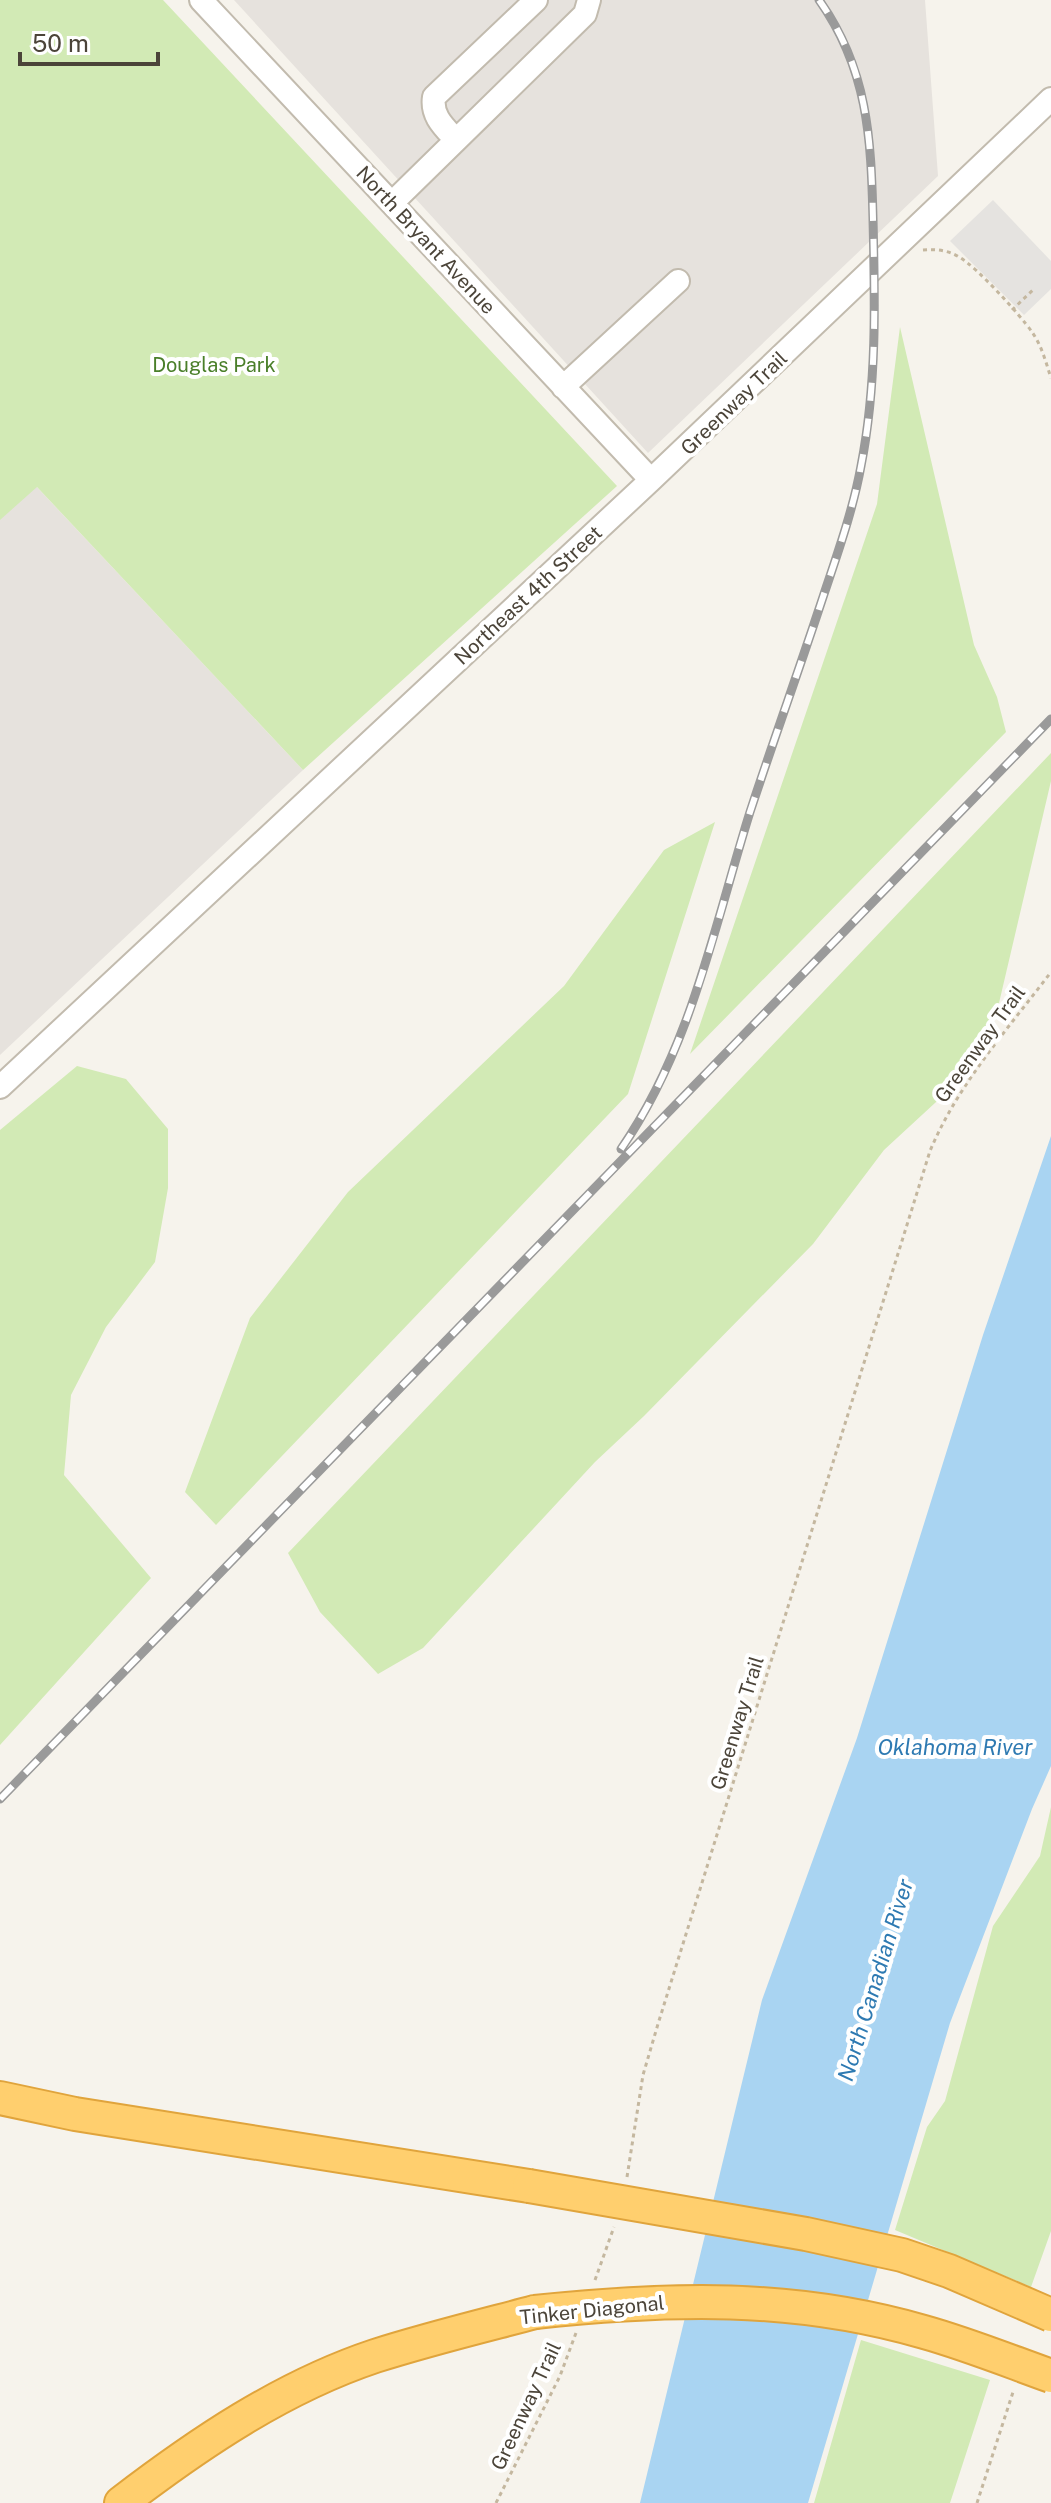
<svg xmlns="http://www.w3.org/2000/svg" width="1051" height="2503" viewBox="0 0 1051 2503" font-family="'Public Sans',sans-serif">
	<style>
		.industrial { fill: #e6e2dd }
		.green { fill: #d2eab5 }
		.parking { fill: #e5e3e0 }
		.water { fill: #a9d4f2 }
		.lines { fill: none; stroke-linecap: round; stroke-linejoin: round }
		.minor-casing { stroke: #c2bbae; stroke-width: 26 }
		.highway-casing { stroke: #e0a43c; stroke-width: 36 }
		.path { stroke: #c4b79f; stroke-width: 3; stroke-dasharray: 4 4; stroke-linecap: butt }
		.minor { stroke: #fff; stroke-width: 22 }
		.highway { stroke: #ffcf6e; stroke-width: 32 }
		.rail-casing { stroke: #9a9a9a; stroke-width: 9 }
		.rail { stroke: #fff; stroke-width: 6; stroke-dasharray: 18; stroke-linecap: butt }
		.highway-bridge-casing { stroke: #e0a43c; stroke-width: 36; stroke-linecap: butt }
		.highway-bridge { stroke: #ffcf6e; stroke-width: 32 }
		.labels { text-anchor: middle; stroke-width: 8; stroke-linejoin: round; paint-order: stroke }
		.street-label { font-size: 20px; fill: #4b4439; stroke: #fff }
		.park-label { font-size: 20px; fill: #4a7f2a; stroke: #fff }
		.water-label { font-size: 22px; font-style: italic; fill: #2e7ab2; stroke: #fff }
	</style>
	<rect width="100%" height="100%" fill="#f6f3ec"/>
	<!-- industrial -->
	<path class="industrial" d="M 234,0 L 925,0 L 938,176 L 648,453 Z
		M 34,484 L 303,770 L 0,1055 L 0,517 Z"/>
	<!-- green -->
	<path class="green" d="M 0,0 L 163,0 L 617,486 L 303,770 L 37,487 L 0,520 Z
		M 900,327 L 974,645 L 997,697 L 1006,732 L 690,1054 L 877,504 Z
		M 1051,753 L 1051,781 L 999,1003 L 961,1079 L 884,1150 L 813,1244 L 644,1416 L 595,1462 L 423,1648 L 378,1674 L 320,1612 L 288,1553 Z
		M 715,822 L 628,1094 L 216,1525 L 185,1492 L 250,1318 L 348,1192 L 564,986 L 664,850 Z
		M 77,1066 L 126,1079 L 168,1129 L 168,1188 L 155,1262 L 106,1327 L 71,1395 L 64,1475 L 151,1578 L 0,1745 L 0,1130 Z
		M 1051,1807 L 1051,2231 L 1031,2287 L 895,2230 L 927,2127 L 945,2101 L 993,1926 L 1040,1856 Z
		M 861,2340 L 990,2380 L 950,2503 L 814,2503 Z"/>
	<!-- parking -->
	<path class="parking" d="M 993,200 L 1051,261 L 1051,289 L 1024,315 L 950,241 Z"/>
	<!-- water -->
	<path class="water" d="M 1051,1136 L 1051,1766 L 1032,1809 L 950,2023 L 808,2503 L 640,2503 L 762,2000 L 857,1738 L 983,1335 Z"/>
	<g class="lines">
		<!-- minor casing -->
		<g class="minor-casing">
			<path id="minor" d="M 201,0 L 651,480
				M 456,140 C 444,127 431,116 434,97 L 536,0
				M 392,203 L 585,14 L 589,0
				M 563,387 L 678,281
				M 0,1087 L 651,480 L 1051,99"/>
		</g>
		<!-- highway casing -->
		<g class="highway-casing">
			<path id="highway" d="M 0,2098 L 75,2114 L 529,2186
				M 121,2503 C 198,2444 282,2387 375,2356 C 428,2339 482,2326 535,2312"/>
		</g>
		<!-- path -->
		<path class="path" d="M 923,250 C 936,249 948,250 959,257 C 977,267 1020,315 1032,332 C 1042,346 1046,363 1051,378
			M 1012,310 L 1035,288
			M 627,2177 L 643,2075 L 658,2024 L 930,1151 C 958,1084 1008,1029 1051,972
			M 595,2280 L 614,2227
			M 496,2503 L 560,2376 L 576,2333
			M 977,2503 L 1014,2389"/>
		<!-- minor -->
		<use href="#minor" class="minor"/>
		<!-- highway -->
		<use href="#highway" class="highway"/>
		<!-- rail casing -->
		<g class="rail-casing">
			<path id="rail" d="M 621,1149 C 691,1048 714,927 750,812 C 774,739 800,667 824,594 C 838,552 853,510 861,466 C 877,384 875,302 873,219 C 871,138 868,69 819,0
				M 0,1799 L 1051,719"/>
		</g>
		<!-- rail -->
		<use href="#rail" class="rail"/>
		<!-- highway-bridge casing -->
		<g class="highway-bridge-casing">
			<path id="highway-bridge" d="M 529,2186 L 806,2234 L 902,2255 L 949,2271 L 1051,2315
				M 535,2312 C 669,2298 793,2294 924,2332 C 967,2344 1009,2361 1051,2376"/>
		</g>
		<!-- highway-bridge -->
		<use href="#highway-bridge" class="highway-bridge"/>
	</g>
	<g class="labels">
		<!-- street labels -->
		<g class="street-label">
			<text transform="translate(426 240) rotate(47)" y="7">North Bryant Avenue</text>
			<text transform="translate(734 403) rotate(-44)" y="7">Greenway Trail</text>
			<text transform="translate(528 595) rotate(-43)" y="7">Northeast 4th Street</text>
			<text transform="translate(980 1044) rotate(-54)" y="7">Greenway Trail</text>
			<text transform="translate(737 1723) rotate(-73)" y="7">Greenway Trail</text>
			<text transform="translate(592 2310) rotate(-6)" y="7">Tinker Diagonal</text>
			<text transform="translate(526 2406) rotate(-65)" y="7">Greenway Trail</text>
		</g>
		<!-- park labels -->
		<g class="park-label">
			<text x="214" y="372">Douglas Park</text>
		</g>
		<!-- water labels -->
		<g class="water-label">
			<text x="955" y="1755">Oklahoma River</text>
			<text transform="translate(875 1980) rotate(-73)" y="8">North Canadian River</text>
		</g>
	</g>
	<!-- scale -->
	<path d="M20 52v12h138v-12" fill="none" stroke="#4b4439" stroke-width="4"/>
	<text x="32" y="52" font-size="24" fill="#4b4439" stroke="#ffffff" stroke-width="6" paint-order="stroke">50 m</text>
</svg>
